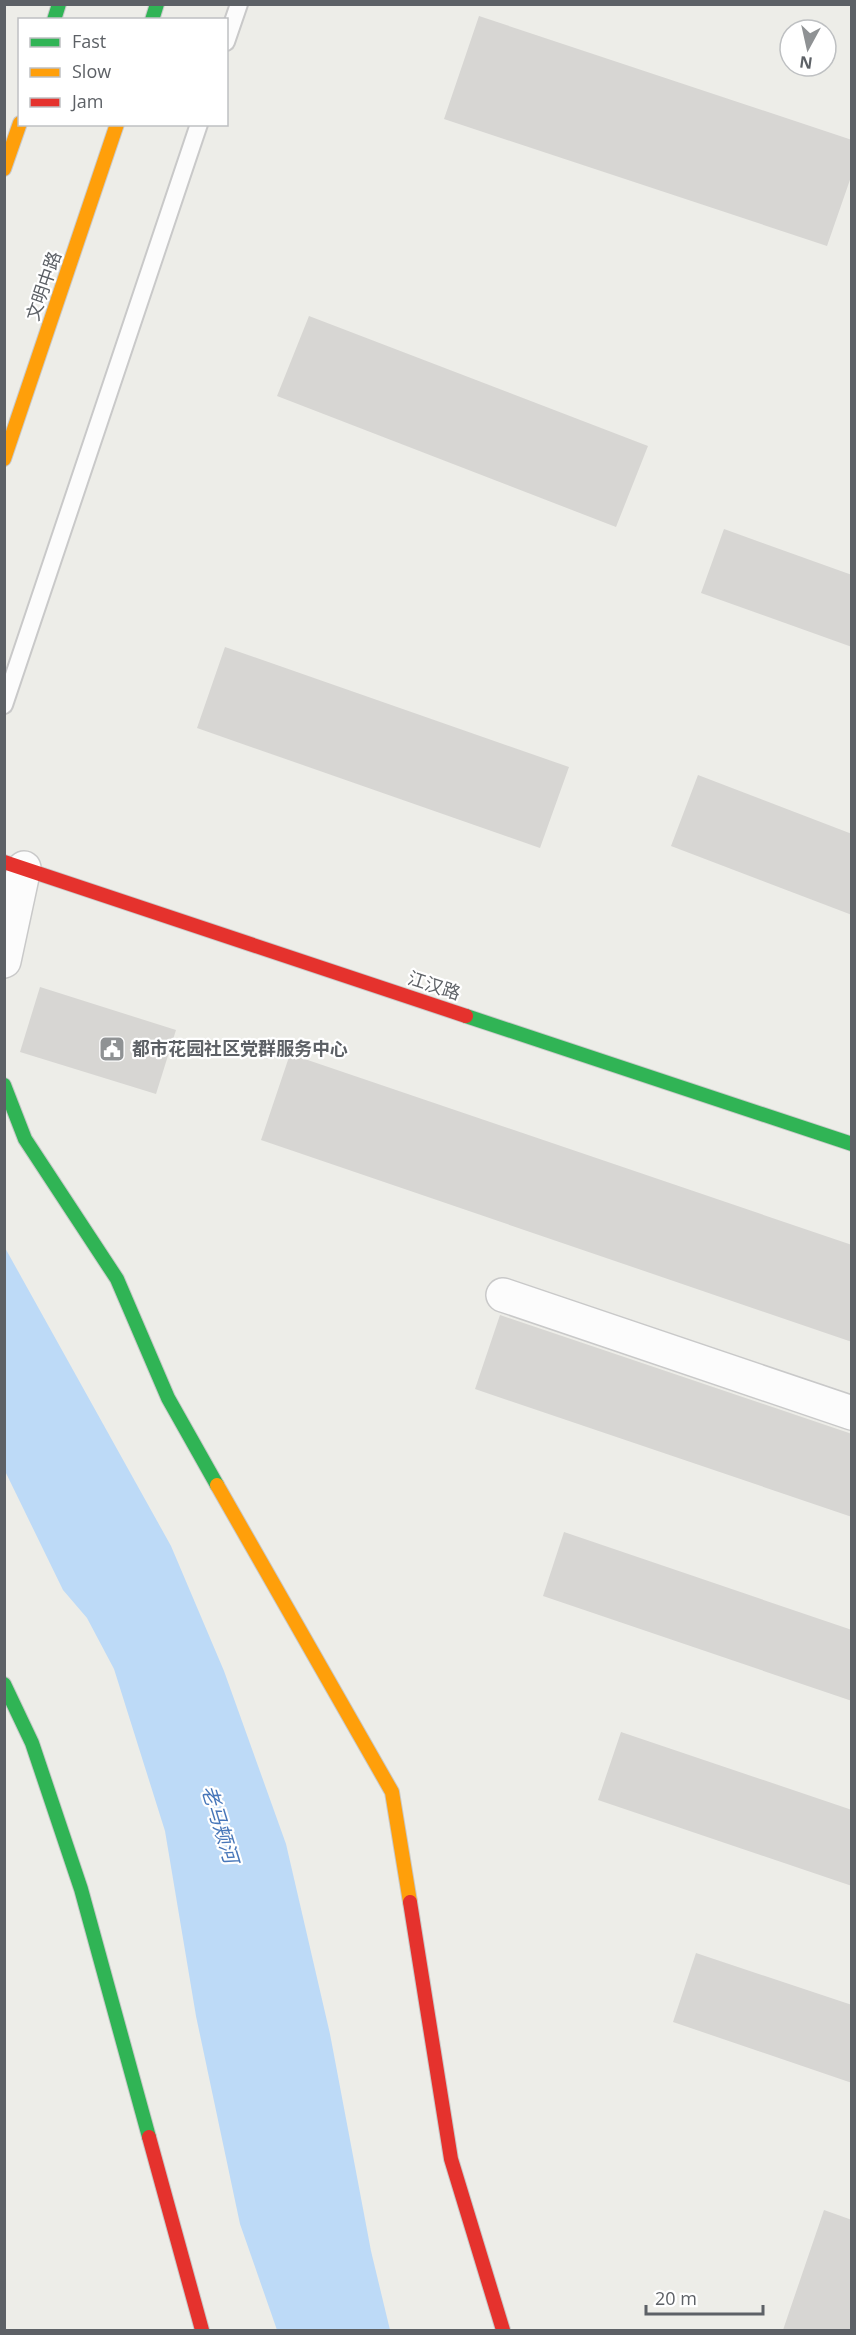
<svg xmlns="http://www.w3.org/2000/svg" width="856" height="2335" viewBox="0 0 856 2335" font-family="'Open Sans','Noto Sans SC',sans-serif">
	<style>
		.water { fill: #bddaf7 }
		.building { fill: #d7d6d3 }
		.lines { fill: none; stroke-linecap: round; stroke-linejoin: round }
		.lane-casing { stroke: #c9c9c9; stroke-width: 20 }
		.street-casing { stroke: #c9c9c9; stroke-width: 36 }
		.fast-casing { stroke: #c8c9c9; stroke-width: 16 }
		.slow-casing { stroke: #c8c9c9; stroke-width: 16 }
		.jam-casing { stroke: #c8c9c9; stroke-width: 16 }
		.lane { stroke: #fcfcfc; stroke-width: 16 }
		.street { stroke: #fcfcfc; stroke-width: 33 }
		.fast { stroke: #30b455; stroke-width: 14 }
		.slow { stroke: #ff9f0a; stroke-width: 14 }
		.jam { stroke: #e5322d; stroke-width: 14 }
		.labels { text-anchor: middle; stroke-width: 4.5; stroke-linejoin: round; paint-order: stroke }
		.street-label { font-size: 18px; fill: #5d6166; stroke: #fff }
		.poi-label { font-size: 18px; font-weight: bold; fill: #5d6166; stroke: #fff; text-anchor: start }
		.water-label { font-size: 20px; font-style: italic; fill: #4776b9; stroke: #fff }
	</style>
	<rect width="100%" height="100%" fill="#edede8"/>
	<!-- water -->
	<path class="water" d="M 4,1246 L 171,1546 L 224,1671 L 286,1844 L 330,2034 L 371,2251 L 390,2330 L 277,2330 L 240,2224 L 196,2016 L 165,1831 L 114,1669 L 87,1618 L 63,1590 L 5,1471 Z"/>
	<!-- building -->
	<path class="building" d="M 479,16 L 852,140 L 852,174 L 827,246 L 444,119 Z
		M 309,316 L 648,446 L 616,527 L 277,396 Z
		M 724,529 L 852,575 L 852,647 L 701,593 Z
		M 225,647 L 569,767 L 540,848 L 197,728 Z
		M 698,775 L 852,834 L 852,915 L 671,846 Z
		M 40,987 L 176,1030 L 156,1094 L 20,1052 Z
		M 290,1054 L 852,1245 L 852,1342 L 261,1140 Z
		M 500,1315 L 852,1434 L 852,1517 L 475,1389 Z
		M 564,1532 L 852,1630 L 852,1701 L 543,1596 Z
		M 621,1732 L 852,1810 L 852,1886 L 598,1800 Z
		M 696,1953 L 852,2005 L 852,2083 L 673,2022 Z
		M 824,2210 L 852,2220 L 852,2330 L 783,2330 Z"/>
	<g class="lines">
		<!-- lane casing -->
		<g class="lane-casing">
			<path id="lane" d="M 226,42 L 239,4
				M 4,705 L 199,124"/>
		</g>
		<!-- street casing -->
		<g class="street-casing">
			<path id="street" d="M 4,961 L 24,868
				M 503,1295 L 852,1413"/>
		</g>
		<!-- fast casing -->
		<g class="fast-casing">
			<path id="fast" d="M 54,20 L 59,4
				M 152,20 L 157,4
				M 466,1016 L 852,1144
				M 4,1085 L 25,1139 L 117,1279 L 168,1398 L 217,1485
				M 4,1684 L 32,1743 L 81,1889 L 149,2137"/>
		</g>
		<!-- slow casing -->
		<g class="slow-casing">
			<path id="slow" d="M 4,169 L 20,123
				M 4,459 L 117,124
				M 217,1485 L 392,1792 L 410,1902"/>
		</g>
		<!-- jam casing -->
		<g class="jam-casing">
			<path id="jam" d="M 4,862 L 466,1016
				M 410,1902 L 451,2159 L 503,2330
				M 149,2137 L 202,2330"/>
		</g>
		<!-- lane -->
		<use href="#lane" class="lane"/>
		<!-- street -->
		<use href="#street" class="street"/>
		<!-- fast -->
		<use href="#fast" class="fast"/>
		<!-- slow -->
		<use href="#slow" class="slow"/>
		<!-- jam -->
		<use href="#jam" class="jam"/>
	</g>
	<!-- icons -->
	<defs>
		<g id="civic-square" transform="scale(1.35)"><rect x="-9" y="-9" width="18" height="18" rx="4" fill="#8f9294" stroke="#fff"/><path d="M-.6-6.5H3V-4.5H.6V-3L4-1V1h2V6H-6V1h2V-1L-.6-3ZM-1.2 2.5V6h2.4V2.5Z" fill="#fff"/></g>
	</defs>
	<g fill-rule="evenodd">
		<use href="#civic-square" x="112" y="1049"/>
	</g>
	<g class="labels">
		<!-- street labels -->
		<g class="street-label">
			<text transform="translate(44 286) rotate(-71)" y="6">文明中路</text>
			<text transform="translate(434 986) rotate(18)" y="6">江汉路</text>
		</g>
		<!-- poi labels -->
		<g class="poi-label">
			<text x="132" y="1055">都市花园社区党群服务中心</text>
		</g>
		<!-- water labels -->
		<g class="water-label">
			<text transform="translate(220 1824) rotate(73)" y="7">老马颊河</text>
		</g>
	</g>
	<!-- border -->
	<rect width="856" height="2335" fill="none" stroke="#5d6166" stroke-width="12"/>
	<!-- legend -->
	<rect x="18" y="18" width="210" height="108" fill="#ffffff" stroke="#bec0c2" stroke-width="1.5"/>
	<rect x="30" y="38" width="30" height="9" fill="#30b455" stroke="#bec0c2" stroke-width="1.5"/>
	<text x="72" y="48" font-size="18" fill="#5d6166">Fast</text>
	<rect x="30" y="68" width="30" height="9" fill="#ff9f0a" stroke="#bec0c2" stroke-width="1.5"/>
	<text x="72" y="78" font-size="18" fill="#5d6166">Slow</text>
	<rect x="30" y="98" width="30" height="9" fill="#e5322d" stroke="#bec0c2" stroke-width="1.5"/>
	<text x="72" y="108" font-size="18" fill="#5d6166">Jam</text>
	<!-- north arrow -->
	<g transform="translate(808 48) rotate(188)"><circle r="28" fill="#ffffff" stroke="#bec0c2" stroke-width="1.5"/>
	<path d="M0-4.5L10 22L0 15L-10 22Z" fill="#8f9294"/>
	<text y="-9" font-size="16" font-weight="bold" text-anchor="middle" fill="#5d6166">N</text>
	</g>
	<!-- scale -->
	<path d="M646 2305v9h117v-9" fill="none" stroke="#5d6166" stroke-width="3"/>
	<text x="655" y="2305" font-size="18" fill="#5d6166" stroke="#ffffff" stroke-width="4.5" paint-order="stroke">20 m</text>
</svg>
